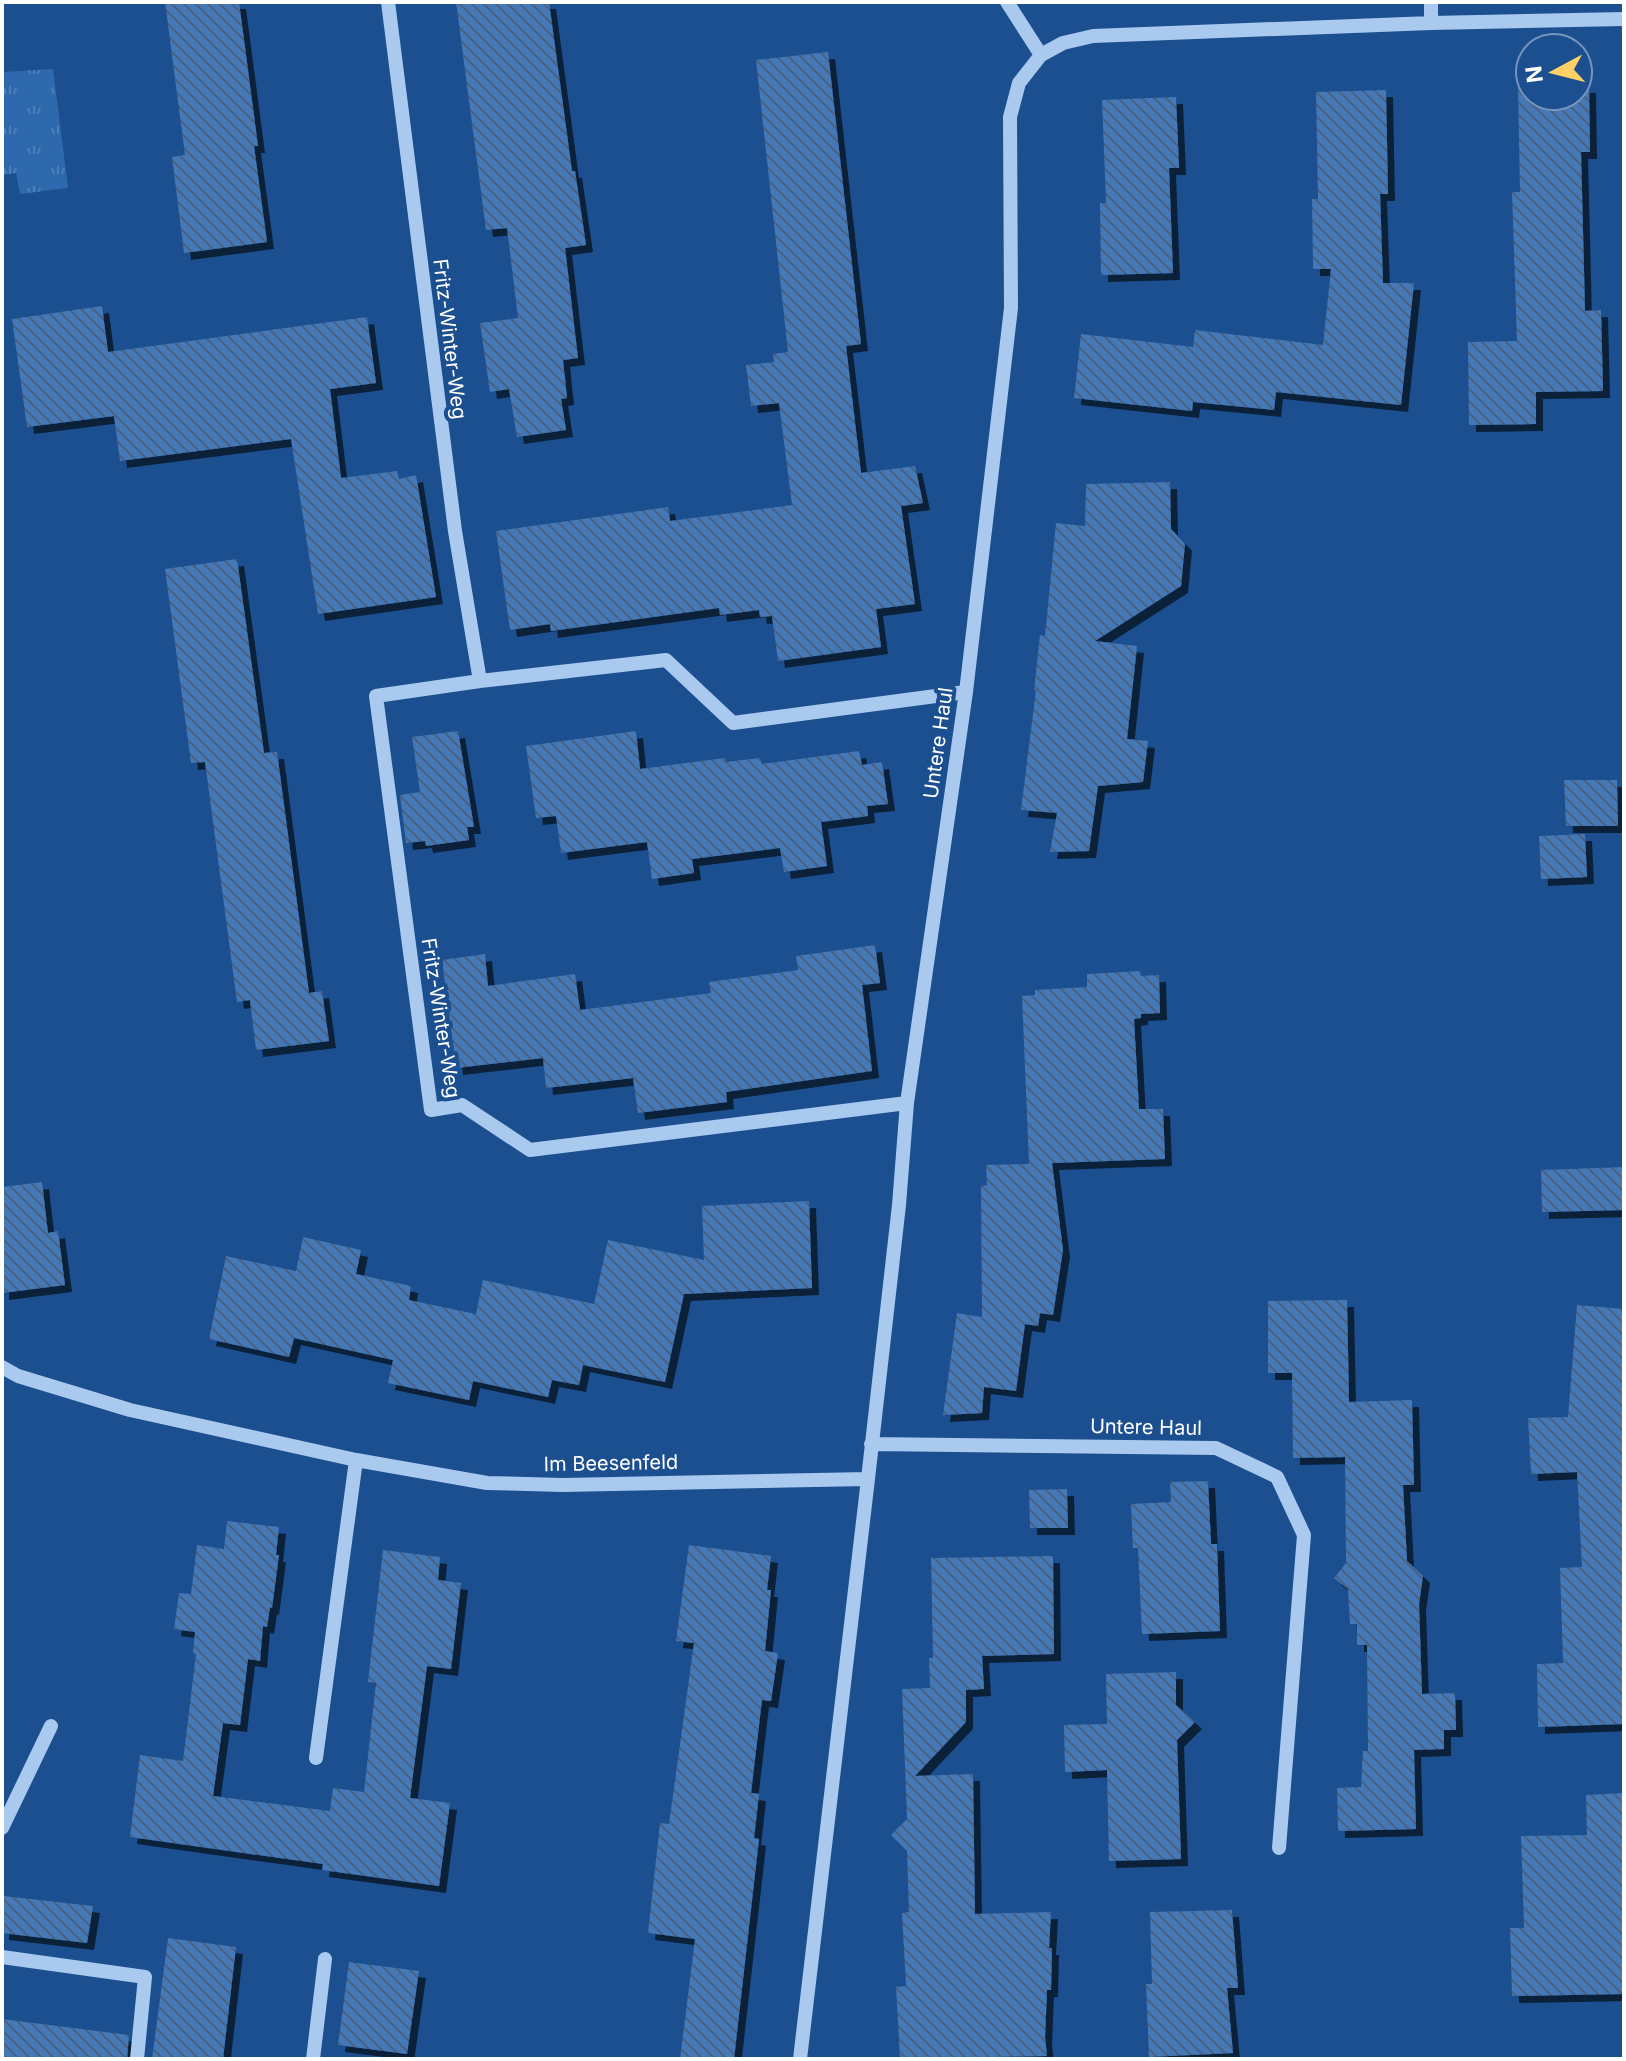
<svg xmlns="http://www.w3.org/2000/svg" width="1626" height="2061" viewBox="0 0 1626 2061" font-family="Inter,sans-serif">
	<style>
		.park { fill: url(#park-tufts) }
		.building { fill: url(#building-back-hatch); filter: url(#shadow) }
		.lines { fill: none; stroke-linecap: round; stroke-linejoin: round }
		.minor { stroke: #a9c9ee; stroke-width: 14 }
		.labels { text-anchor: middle; stroke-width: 8; stroke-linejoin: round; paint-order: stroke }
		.street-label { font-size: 20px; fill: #fff; stroke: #1b4f8f }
	</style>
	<defs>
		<pattern id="park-tufts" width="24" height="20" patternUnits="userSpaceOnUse" patternTransform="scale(2)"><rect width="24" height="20" fill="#2e69ad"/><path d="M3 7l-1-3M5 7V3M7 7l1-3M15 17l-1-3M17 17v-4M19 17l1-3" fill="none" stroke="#4d80b9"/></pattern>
		<pattern id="building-back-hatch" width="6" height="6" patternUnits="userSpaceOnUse" patternTransform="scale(2)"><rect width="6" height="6" fill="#4478b7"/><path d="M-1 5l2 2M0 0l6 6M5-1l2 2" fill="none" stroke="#486282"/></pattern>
		<filter id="shadow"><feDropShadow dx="7" dy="7" stdDeviation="0" flood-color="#0009"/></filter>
	</defs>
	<rect width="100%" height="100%" fill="#1b4f8f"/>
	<!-- park -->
	<path class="park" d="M 53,69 L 68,188 L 20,194 L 16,173 L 2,175 L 2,72 Z"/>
	<!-- building -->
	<path class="building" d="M 165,2 L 239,2 L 258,146 L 254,146 L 267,242 L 184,253 L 172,157 L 185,155 Z
		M 456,2 L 549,2 L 572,171 L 575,171 L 586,245 L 565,248 L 578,358 L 563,360 L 567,398 L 561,399 L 566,430 L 517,437 L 509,389 L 490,392 L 480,323 L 518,318 L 507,228 L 486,230 Z
		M 828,52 L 861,344 L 846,346 L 861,473 L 915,466 L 923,503 L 901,506 L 915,604 L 876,609 L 881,647 L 778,661 L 772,616 L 760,617 L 759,610 L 720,615 L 719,608 L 551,631 L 550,624 L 510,630 L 496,531 L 668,507 L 670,521 L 792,505 L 779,403 L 751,406 L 746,365 L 774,362 L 773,354 L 788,352 L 756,60 Z
		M 1578,86 L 1589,86 L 1590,152 L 1581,152 L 1585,311 L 1601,310 L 1603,391 L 1536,392 L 1536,424 L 1469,425 L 1468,342 L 1517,341 L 1512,192 L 1520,192 L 1518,88 L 1530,87 L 1530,96 L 1578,96 Z
		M 1386,90 L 1388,194 L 1380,194 L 1383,283 L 1414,283 L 1401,405 L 1276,392 L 1274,410 L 1193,402 L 1192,411 L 1074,398 L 1081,334 L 1193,347 L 1195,330 L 1323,345 L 1331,269 L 1313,269 L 1312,199 L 1318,199 L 1316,92 Z
		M 1176,97 L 1179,168 L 1169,168 L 1173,273 L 1101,275 L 1100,203 L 1106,203 L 1102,100 Z
		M 102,306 L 108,352 L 367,317 L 376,383 L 330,389 L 341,478 L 397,471 L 399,479 L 416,475 L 436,597 L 318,614 L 291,439 L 120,461 L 114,416 L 27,427 L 12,319 Z
		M 1170,482 L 1171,529 L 1185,544 L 1181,586 L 1095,641 L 1137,646 L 1127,739 L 1148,741 L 1143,782 L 1098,786 L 1089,851 L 1050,852 L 1057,813 L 1021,810 L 1036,690 L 1034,690 L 1040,635 L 1045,636 L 1056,523 L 1085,526 L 1086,484 Z
		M 237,559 L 264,753 L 277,752 L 309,993 L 322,991 L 329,1041 L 256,1050 L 250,1000 L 237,1002 L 205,762 L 191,763 L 165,569 Z
		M 458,731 L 474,827 L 467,827 L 469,840 L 426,846 L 425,841 L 406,843 L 400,795 L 420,792 L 412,737 Z
		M 636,731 L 640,769 L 725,758 L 726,762 L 760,758 L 762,764 L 859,751 L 862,765 L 882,762 L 888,804 L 867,806 L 868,816 L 821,822 L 827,866 L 784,872 L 780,848 L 692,859 L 694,873 L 652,879 L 647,842 L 561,853 L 556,816 L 536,818 L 526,746 Z
		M 1564,780 L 1617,780 L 1618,826 L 1566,826 Z
		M 1585,834 L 1587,877 L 1541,879 L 1539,836 Z
		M 875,945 L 880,983 L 862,985 L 872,1071 L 726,1092 L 727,1102 L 638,1113 L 633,1078 L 546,1088 L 543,1058 L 456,1068 L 442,960 L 485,954 L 488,986 L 575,974 L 580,1010 L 711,993 L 709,982 L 798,970 L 796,956 Z
		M 1140,971 L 1141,976 L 1159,975 L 1160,1013 L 1141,1014 L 1141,1018 L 1134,1019 L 1139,1109 L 1163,1109 L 1165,1159 L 1052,1163 L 1063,1250 L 1053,1315 L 1040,1313 L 1038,1326 L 1025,1324 L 1016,1391 L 984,1387 L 982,1413 L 943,1415 L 957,1313 L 982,1317 L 981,1186 L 987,1185 L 986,1165 L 1029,1164 L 1022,996 L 1035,995 L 1035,990 L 1087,987 L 1087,974 Z
		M 1624,1167 L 1624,1210 L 1542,1212 L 1541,1170 Z
		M 42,1182 L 48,1233 L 58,1231 L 65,1285 L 2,1293 L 2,1187 Z
		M 809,1201 L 812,1288 L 684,1294 L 665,1382 L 583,1365 L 579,1385 L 552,1380 L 548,1397 L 473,1381 L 469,1400 L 388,1383 L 393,1360 L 294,1338 L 289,1357 L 209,1339 L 226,1256 L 296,1271 L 303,1237 L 361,1250 L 356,1274 L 411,1286 L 409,1300 L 476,1314 L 483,1280 L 594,1304 L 608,1240 L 704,1260 L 702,1206 Z
		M 1347,1300 L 1349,1402 L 1412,1400 L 1414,1485 L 1403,1485 L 1407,1561 L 1423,1576 L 1419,1604 L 1422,1694 L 1455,1693 L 1456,1730 L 1444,1730 L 1444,1749 L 1414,1750 L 1416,1829 L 1338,1831 L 1337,1788 L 1361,1787 L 1363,1751 L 1368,1751 L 1367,1645 L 1357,1645 L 1357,1624 L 1350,1624 L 1348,1589 L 1334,1578 L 1346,1563 L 1345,1457 L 1293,1458 L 1292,1373 L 1268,1373 L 1268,1301 Z
		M 1577,1305 L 1624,1309 L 1624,1724 L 1538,1727 L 1537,1664 L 1563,1663 L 1560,1568 L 1582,1567 L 1577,1472 L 1531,1474 L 1528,1418 L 1568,1417 Z
		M 1208,1481 L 1211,1544 L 1217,1544 L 1220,1631 L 1142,1634 L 1138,1548 L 1133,1548 L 1131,1504 L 1171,1502 L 1170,1482 Z
		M 1067,1489 L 1068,1528 L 1030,1528 L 1029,1490 Z
		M 227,1521 L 279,1527 L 276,1555 L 279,1555 L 272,1608 L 270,1607 L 267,1627 L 263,1626 L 260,1661 L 248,1659 L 240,1725 L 223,1723 L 213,1796 L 330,1811 L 333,1788 L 364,1792 L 376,1683 L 368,1682 L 383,1550 L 440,1557 L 438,1580 L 461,1583 L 451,1669 L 427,1666 L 410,1798 L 450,1803 L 439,1886 L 322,1870 L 323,1864 L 130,1837 L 140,1755 L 183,1761 L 196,1654 L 193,1653 L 195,1632 L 174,1629 L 179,1593 L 191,1594 L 197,1545 L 224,1549 Z
		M 689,1545 L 771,1556 L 767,1590 L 771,1590 L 765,1651 L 778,1653 L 771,1701 L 762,1700 L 751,1793 L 759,1794 L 754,1838 L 759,1839 L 734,2059 L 680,2059 L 695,1939 L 648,1933 L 660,1823 L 669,1824 L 694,1643 L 676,1641 Z
		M 1053,1556 L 1054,1654 L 982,1656 L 984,1689 L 966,1690 L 966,1722 L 915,1776 L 973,1774 L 975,1914 L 1051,1912 L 1049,1948 L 1052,1948 L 1051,1990 L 1047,1990 L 1045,2037 L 1047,2056 L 900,2059 L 896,1987 L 906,1986 L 902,1913 L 909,1912 L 907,1851 L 891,1835 L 907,1819 L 902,1689 L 930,1688 L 929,1658 L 933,1658 L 931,1558 Z
		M 1176,1672 L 1176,1705 L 1195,1722 L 1177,1740 L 1181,1859 L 1109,1861 L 1107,1770 L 1065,1772 L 1064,1725 L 1107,1724 L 1106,1674 Z
		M 1624,1793 L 1624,1994 L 1512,1996 L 1510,1928 L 1524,1928 L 1521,1836 L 1587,1835 L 1586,1795 Z
		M 4,1896 L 93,1906 L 87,1943 L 2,1933 Z
		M 1232,1910 L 1238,1988 L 1227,1988 L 1233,2053 L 1149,2057 L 1146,1984 L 1152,1984 L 1150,1912 Z
		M 168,1938 L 236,1947 L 223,2059 L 152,2059 Z
		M 349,1962 L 419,1971 L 407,2054 L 338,2045 Z
		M 2,2019 L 129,2035 L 127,2059 L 2,2059 Z"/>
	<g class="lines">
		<!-- minor -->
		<path class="minor" d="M 388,2 L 455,531 L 480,681 L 666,660 L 733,723 L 966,692
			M 1007,2 L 1041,55
			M 1431,23 L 1431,2
			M 480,681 L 376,696 L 431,1110 L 462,1105 L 530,1150 L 907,1103
			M 2,1367 L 18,1376 L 130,1410 L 356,1460 L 487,1483 L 563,1485 L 868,1479
			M 871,1444 L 1216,1448 L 1277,1477 L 1304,1535 L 1279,1848
			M 316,1758 L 356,1460
			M 2,1828 L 51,1726
			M 2,1957 L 145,1977 L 137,2059
			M 313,2059 L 325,1959
			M 800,2059 L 868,1479 L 899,1205 L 907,1103 L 966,692 L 1011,308 L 1010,117 L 1019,83 L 1041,55 L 1063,43 L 1093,36 L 1431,23 L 1624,19"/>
	</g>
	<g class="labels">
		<!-- street labels -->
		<g class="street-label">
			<text transform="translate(450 339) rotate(83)" y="7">Fritz-Winter-Weg</text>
			<text transform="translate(938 743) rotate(-82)" y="7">Untere Haul</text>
			<text transform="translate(441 1018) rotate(81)" y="7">Fritz-Winter-Weg</text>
			<text transform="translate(1146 1427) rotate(1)" y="7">Untere Haul</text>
			<text transform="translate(611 1463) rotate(-1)" y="7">Im Beesenfeld</text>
		</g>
	</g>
	<!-- border -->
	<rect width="1626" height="2061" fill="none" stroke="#ffffff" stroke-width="8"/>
	<!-- north arrow -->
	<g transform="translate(1554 72) rotate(263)"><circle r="38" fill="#1b4f8f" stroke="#7695bc" stroke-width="2"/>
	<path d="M0-6L14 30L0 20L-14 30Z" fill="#ffd166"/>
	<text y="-12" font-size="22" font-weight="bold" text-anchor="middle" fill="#ffffff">N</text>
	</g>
</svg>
